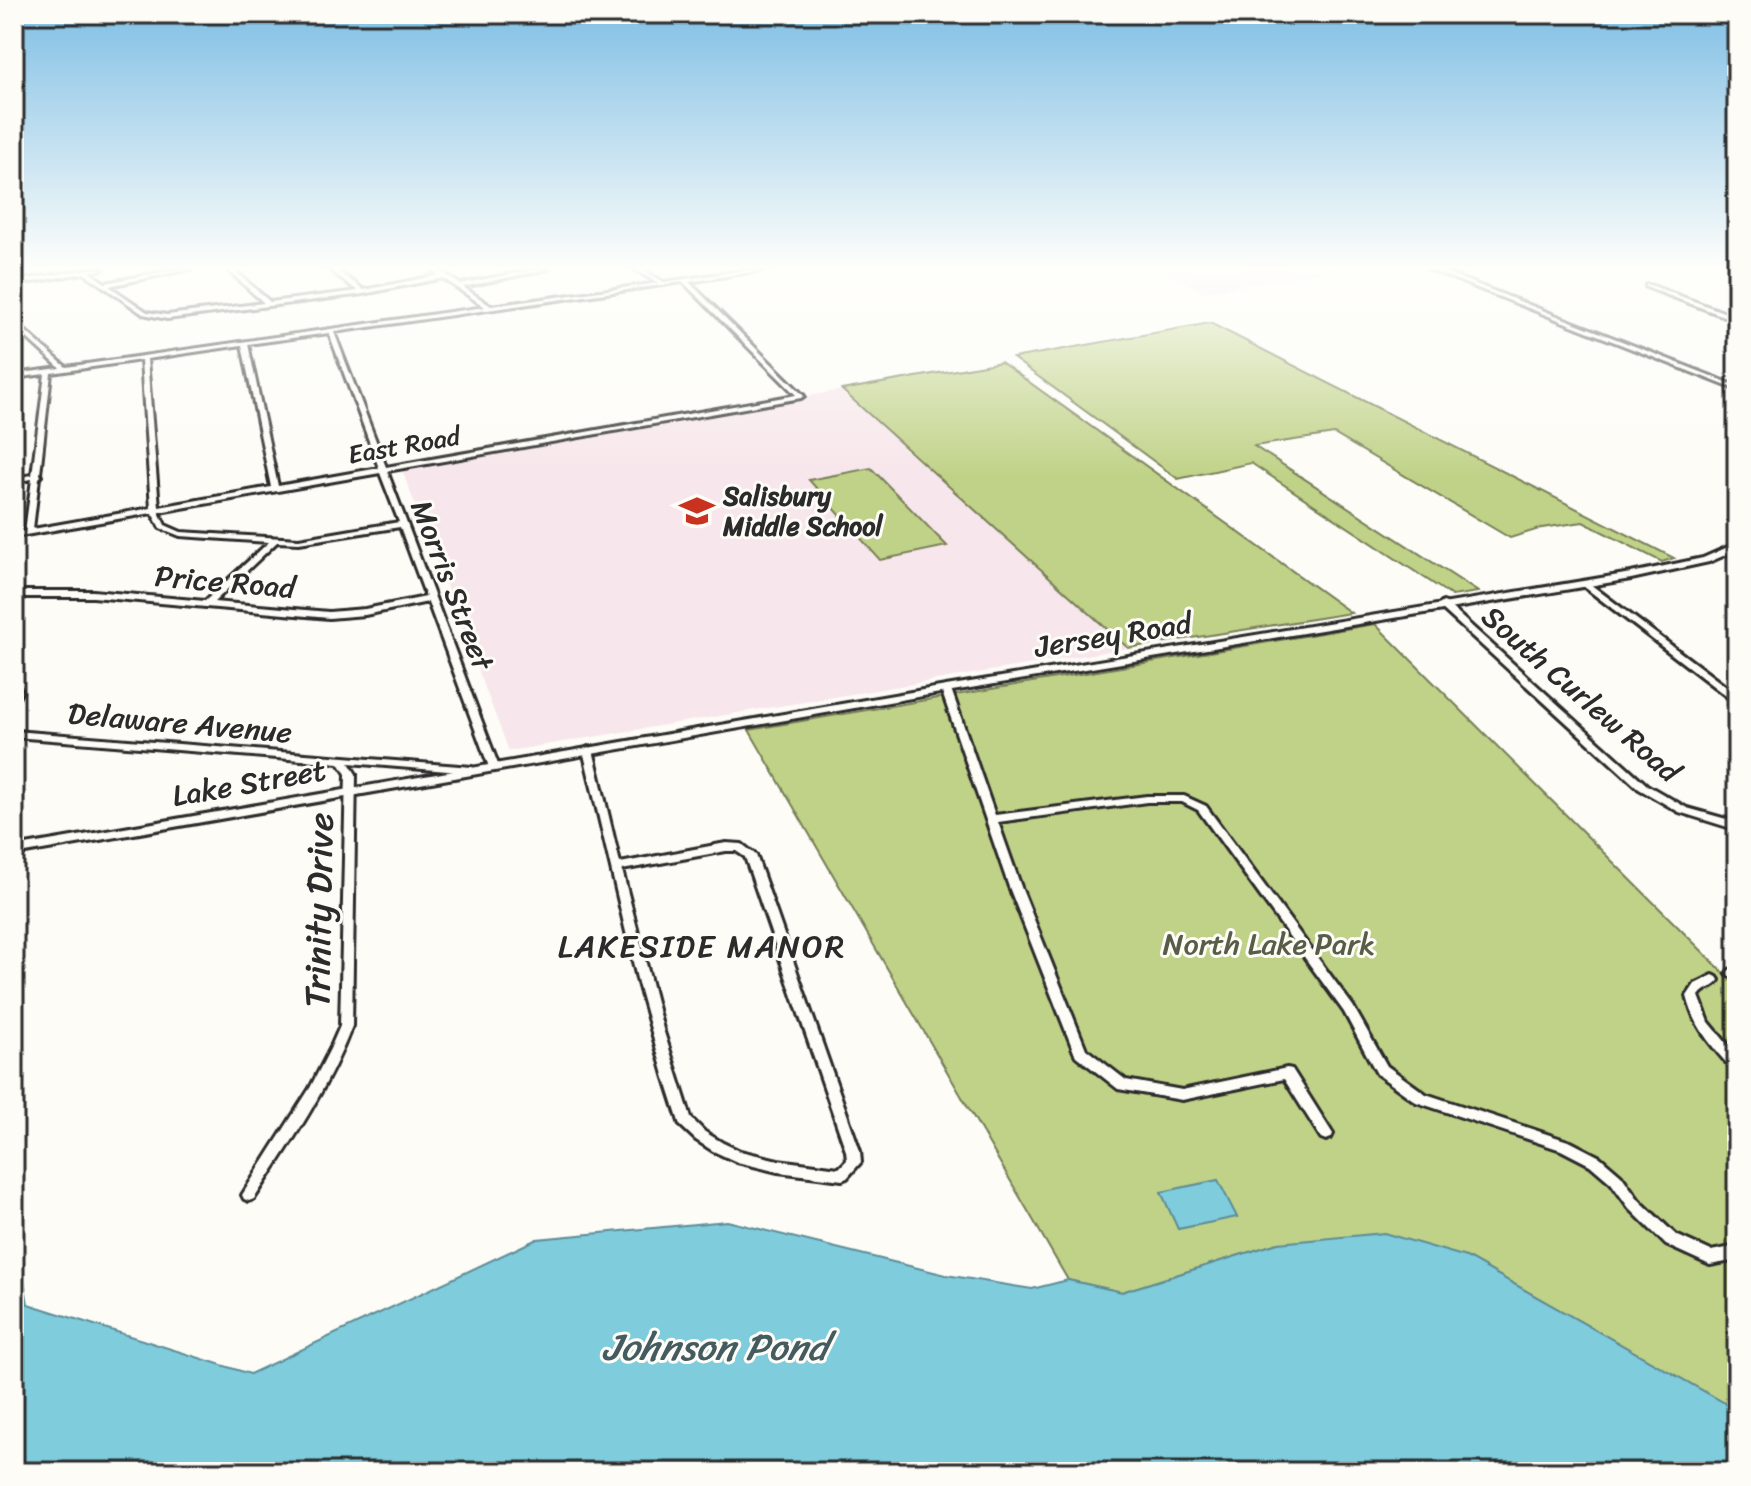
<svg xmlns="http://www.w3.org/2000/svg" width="1751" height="1486" viewBox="0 0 1751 1486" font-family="Sriracha,sans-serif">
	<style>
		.built { fill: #f7e6eb }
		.green { fill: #c0d287; stroke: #767e59; stroke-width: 2 }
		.water { fill: #7fccdd; stroke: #5d8c96; stroke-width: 2 }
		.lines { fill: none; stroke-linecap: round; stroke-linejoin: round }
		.minor-casing { stroke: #2b2b2b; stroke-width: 6 }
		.tertiary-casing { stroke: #2b2b2b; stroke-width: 6 }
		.minor { fill: #fdfcf7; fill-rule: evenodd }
		.tertiary { fill: #fdfcf7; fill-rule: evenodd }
		.labels { text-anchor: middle; stroke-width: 6; stroke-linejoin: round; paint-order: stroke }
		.far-street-label { font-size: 26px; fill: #2b2b2b; stroke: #fdfcf7 }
		.far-poi-label { font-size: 26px; font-weight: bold; fill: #2b2b2b; stroke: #fdfcf7; text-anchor: start }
		.street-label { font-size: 30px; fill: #2b2b2b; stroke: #fdfcf7 }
		.park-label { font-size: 30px; fill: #585d47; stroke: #fdfcf7 }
		.neighbourhood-label { font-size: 32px; letter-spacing: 2px; fill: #2b2b2b; stroke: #fdfcf7 }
		.near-street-label { font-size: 36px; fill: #2b2b2b; stroke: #fdfcf7 }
		.near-water-label { font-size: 38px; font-style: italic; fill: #445b60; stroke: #fdfcf7 }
	</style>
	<rect width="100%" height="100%" fill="#fdfcf7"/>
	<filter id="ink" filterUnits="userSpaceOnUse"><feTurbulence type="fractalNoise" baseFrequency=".0125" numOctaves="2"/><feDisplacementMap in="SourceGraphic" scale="16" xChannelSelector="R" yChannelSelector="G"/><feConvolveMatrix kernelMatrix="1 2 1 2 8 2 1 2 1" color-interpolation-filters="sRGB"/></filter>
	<g filter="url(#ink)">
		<!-- built -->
		<path class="built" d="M 1159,269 L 1342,269 L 1204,292 Z
			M 842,390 L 1128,648 L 509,751 L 402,470 Z"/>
		<!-- green -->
		<path class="green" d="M 1210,323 L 1674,558 L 1662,562 L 1583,522 L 1542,528 L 1510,538 L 1334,434 L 1254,446 L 1478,592 L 1452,596 L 1251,463 L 1178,479 L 1013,358 Z
			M 1001,362 L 1351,613 L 1128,648 L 842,390 Z
			M 871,468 L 947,546 L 880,560 L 809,480 Z
			M 1375,624 L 1737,986 L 1737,1410 L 1466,1257 L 1278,1243 L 1122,1292 L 1068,1280 L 749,730 Z"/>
		<!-- water -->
		<path class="water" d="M 1218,1180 L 1237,1217 L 1178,1229 L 1161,1192 Z
			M 727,1221 L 946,1275 L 1032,1289 L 1068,1280 L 1122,1292 L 1278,1243 L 1384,1233 L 1466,1257 L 1737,1410 L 1737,1472 L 14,1472 L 14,1224 L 28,1304 L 250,1374 L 537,1239 Z"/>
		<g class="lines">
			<!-- minor casing -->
			<g class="minor-casing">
				<path id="minor" d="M 91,269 L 104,269 L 89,272 L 105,283 L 179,269 L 190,269 L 109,286 L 147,312 L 167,315 L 264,303 L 227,269 L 233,269 L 270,302 L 358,291 L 329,269 L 335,269 L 364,290 L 439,275 L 431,269 L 437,269 L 460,284 L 537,269 L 548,269 L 463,287 L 491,306 L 658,283 L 634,269 L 641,269 L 664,282 L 755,269 L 769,269 L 689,282 L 804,396 L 801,398 L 387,471 L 499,767 L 494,770 L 489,767 L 428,602 L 365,615 L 329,618 L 93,597 L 14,597 L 14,591 L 93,591 L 205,601 L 269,542 L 180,536 L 160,528 L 152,513 L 14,537 L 14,533 L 25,531 L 32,479 L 14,482 L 14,478 L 32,475 L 45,374 L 14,378 L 14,374 L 60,368 L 14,326 L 14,321 L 66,367 L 485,307 L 443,278 L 363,294 L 167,319 L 143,314 L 84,273 L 14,285 L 14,281 ZM 683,282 L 796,395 L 386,467 L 334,332 ZM 329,333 L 379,468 L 278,486 L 248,344 ZM 242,345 L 271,487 L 159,507 L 147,359 ZM 141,360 L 151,508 L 33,529 L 39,478 L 41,476 L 40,474 L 51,373 ZM 380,473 L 399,522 L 299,539 L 181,532 L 165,525 L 159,512 ZM 400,527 L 426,597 L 365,609 L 329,612 L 214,602 L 277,542 L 299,543 Z
					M 1429,269 L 1437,269 L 1737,386 L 1737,390 Z
					M 1646,285 L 1650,285 L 1737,317 L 1737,321 L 1646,287 Z
					M 1586,581 L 1737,695 L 1737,703 L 1734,702 L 1583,586 L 1582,584 Z
					M 1443,602 L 1446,603 L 1647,785 L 1687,808 L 1737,822 L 1737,830 L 1679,812 L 1639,789 L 1440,607 L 1439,605 Z
					M 14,682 L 17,683 L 22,691 L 17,700 L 14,701 Z
					M 946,686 L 951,689 L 995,815 L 1147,796 L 1184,796 L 1206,806 L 1353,1006 L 1387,1066 L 1426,1094 L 1571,1142 L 1600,1157 L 1621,1175 L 1639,1200 L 1676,1235 L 1711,1251 L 1737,1246 L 1737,1260 L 1710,1265 L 1666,1245 L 1629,1208 L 1611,1183 L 1590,1165 L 1561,1150 L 1416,1102 L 1377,1074 L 1344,1012 L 1198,810 L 1182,802 L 1147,802 L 998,822 L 1021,887 L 1086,1049 L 1126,1080 L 1182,1090 L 1287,1068 L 1292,1069 L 1333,1134 L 1331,1138 L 1326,1140 L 1321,1138 L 1284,1079 L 1182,1100 L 1118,1089 L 1076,1056 L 1074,1052 L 1009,887 L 941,689 Z
					M 14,731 L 472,767 L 477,770 L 472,773 L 349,763 L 356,774 L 352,1026 C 328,1089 291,1143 254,1199 L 249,1201 L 244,1199 L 242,1195 L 310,1088 L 330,1049 L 340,1026 L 346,774 L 339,763 L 14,737 Z
					M 588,747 L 593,750 L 620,863 L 726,843 L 742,844 L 756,855 L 860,1151 L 861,1162 L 847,1178 L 842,1180 L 778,1172 L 737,1162 L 713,1151 L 696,1140 L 680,1125 L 664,1075 L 638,983 L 583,750 ZM 726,851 L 736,851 L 745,857 L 846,1151 L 847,1160 L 839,1168 L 778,1160 L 740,1151 L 723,1143 L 705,1132 L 691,1118 L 663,1029 L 622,870 Z
					M 1737,967 L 1737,977 L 1729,976 L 1727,973 L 1729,970 Z
					M 1713,975 L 1717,977 L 1719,980 C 1715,988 1705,987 1699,996 L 1709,1022 L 1737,1056 L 1737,1070 L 1732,1069 C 1712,1047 1694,1026 1687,996 L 1695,984 Z"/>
			</g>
			<!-- tertiary casing -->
			<g class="tertiary-casing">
				<path id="tertiary" d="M 1737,543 L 1737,550 L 1709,562 L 1631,579 L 946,692 L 14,855 L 14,847 L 946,686 L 1631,573 L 1703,558 Z"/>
			</g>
			<!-- minor -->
			<use href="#minor" class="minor"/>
			<!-- tertiary -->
			<use href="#tertiary" class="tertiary"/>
		</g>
	</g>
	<!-- sky -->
	<linearGradient id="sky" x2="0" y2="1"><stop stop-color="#7ebee4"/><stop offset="0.56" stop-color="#fefefb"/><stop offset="1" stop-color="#fefefb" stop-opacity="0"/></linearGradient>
	<rect width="1751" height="477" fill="url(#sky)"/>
	<!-- icons -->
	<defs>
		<g id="school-bare" transform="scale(2.76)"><path d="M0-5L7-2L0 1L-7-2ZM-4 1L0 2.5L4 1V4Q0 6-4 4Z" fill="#c8321e" stroke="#fdfcf7" stroke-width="2.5" paint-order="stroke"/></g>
	</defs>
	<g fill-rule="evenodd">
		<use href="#school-bare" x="697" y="511"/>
	</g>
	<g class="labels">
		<!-- far-street labels -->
		<g class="far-street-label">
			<text transform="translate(404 445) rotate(-10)" y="9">East Road</text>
		</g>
		<!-- far-poi labels -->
		<g class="far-poi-label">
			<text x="723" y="505">Salisbury<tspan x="723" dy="30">Middle School</tspan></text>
		</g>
		<!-- street labels -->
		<g class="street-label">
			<text transform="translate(225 582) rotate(5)" y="10">Price Road</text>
			<text transform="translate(452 585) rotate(69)" y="10">Morris Street</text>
			<text transform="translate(1113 635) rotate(-9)" y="10">Jersey Road</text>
			<text transform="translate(1581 694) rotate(41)" y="10">South Curlew Road</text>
			<text transform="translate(180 723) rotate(5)" y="10">Delaware Avenue</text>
			<text transform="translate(249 783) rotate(-10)" y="10">Lake Street</text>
		</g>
		<!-- park labels -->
		<g class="park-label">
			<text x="1269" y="954">North Lake Park</text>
		</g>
		<!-- neighbourhood labels -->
		<g class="neighbourhood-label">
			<text x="702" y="957">LAKESIDE MANOR</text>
		</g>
		<!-- near-street labels -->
		<g class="near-street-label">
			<text transform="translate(318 910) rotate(-89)" y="13">Trinity Drive</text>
		</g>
		<!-- near-water labels -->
		<g class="near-water-label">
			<text x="715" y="1360">Johnson Pond</text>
		</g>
	</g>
	<!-- margin -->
	<rect width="1751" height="1486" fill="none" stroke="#fdfcf7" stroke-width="48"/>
	<rect x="24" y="24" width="1703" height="1438" fill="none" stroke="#2b2b2b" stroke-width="3" filter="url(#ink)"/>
</svg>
